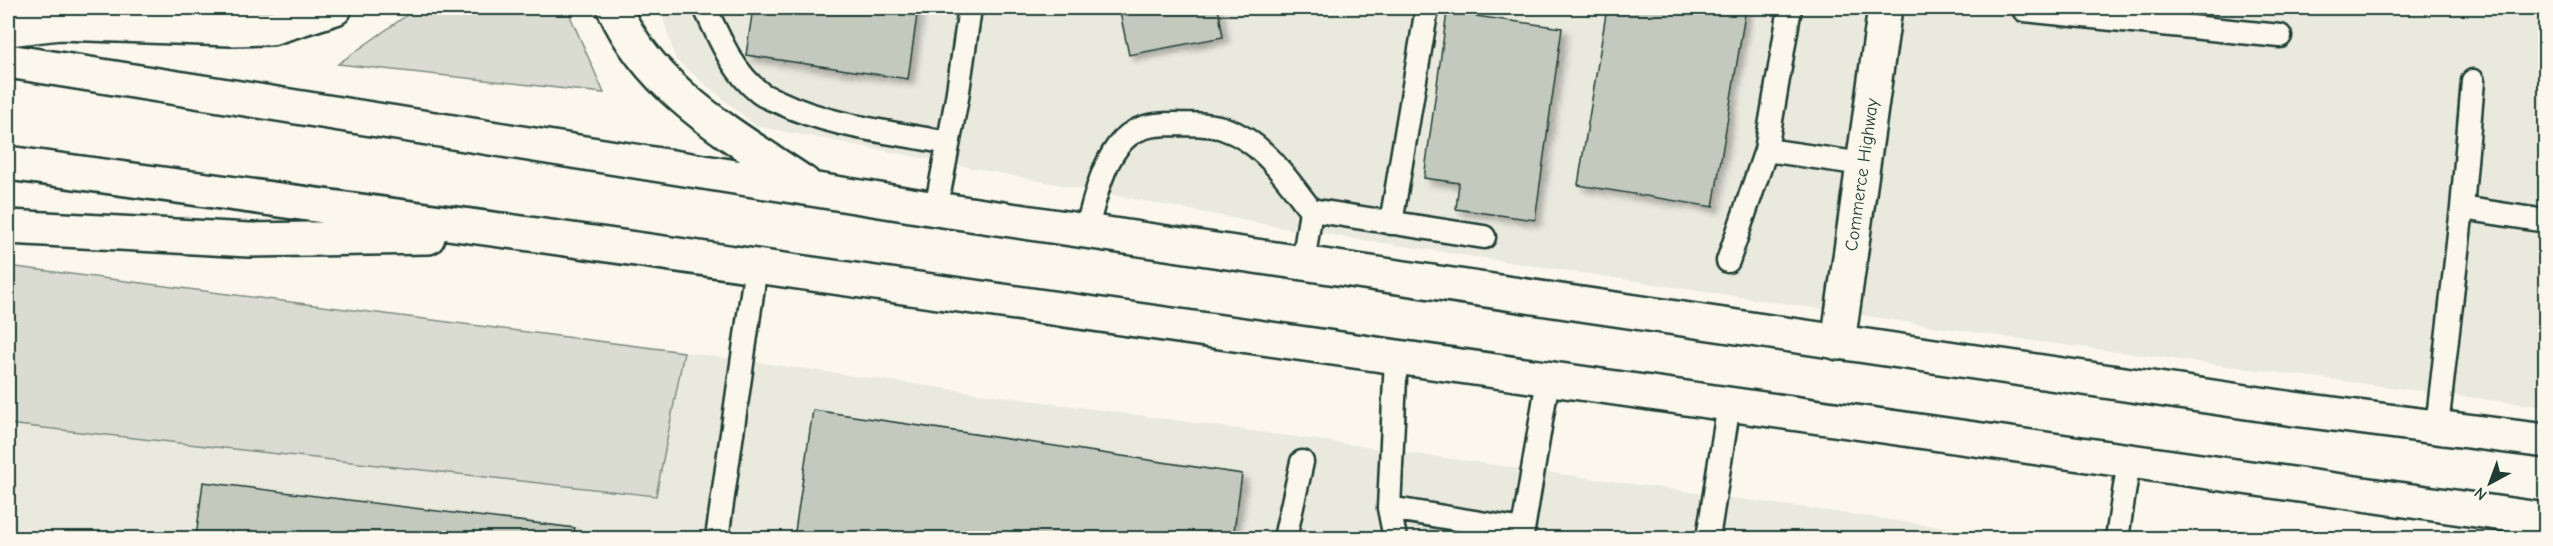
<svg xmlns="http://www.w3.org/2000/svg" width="2553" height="546" viewBox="0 0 2553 546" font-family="'Comic Neue',sans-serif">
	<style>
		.built { fill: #eae9de }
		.green { fill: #dbdcd1; stroke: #7d8c82; stroke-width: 1.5 }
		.building { fill: #c4c9be; stroke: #1f3d34; stroke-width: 1.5; filter: url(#shadow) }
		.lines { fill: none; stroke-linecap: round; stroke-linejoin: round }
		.lane-casing { stroke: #1f3d34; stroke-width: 27 }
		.street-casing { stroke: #1f3d34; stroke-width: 38 }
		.highway-casing { stroke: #1f3d34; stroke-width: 38 }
		.lane { stroke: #fbf7ec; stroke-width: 22 }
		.street { stroke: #fbf7ec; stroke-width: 33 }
		.highway { stroke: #fbf7ec; stroke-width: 33 }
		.labels { text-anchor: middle; stroke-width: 5; stroke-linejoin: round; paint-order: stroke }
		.street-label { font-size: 18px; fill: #1f3d34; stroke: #fbf7ec }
	</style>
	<defs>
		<filter id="shadow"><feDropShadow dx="5.5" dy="5.5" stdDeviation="3" flood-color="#0004"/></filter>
	</defs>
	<rect width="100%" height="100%" fill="#fbf7ec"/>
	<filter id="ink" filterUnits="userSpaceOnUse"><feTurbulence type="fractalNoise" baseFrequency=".0167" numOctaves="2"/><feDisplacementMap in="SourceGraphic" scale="12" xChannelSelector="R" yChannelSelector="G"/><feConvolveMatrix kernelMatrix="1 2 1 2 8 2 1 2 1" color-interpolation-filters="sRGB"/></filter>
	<g filter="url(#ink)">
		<!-- built -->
		<path class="built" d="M 660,8 L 2545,8 L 2545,407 L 2026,340 L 1284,228 L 756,126 L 676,60 Z
			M 684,352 L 2020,538 L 8,538 L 8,424 L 656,496 Z"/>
		<!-- green -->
		<path class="green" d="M 417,8 L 570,8 L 571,18 L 604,93 L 338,64 Z
			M 8,266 L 684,352 L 656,496 L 8,424 Z"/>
		<!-- building -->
		<path class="building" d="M 753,8 L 918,8 L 908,79 L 746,55 Z
			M 1119,8 L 1218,8 L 1223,37 L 1129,55 Z
			M 1607,8 L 1746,8 L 1713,207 L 1578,185 Z
			M 1447,12 L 1562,28 L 1535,220 L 1456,209 L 1459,183 L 1424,178 Z
			M 813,410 L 1242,474 L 1233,538 L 794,538 Z
			M 203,482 L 575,528 L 573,538 L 196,538 Z"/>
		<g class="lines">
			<!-- lane casing -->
			<g class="lane-casing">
				<path id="lane" d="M 705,8 C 719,37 732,71 759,92 C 764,97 773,99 779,102 C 831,127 893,132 948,143
					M 2024,8 L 2024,10 L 2280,36
					M 1766,150 L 1790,8
					M 2462,208 L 2473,81
					M 936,209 L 957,98 L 970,8
					M 1391,223 L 1427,8
					M 1086,231 C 1094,203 1100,170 1118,146 C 1133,126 1152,124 1175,124 C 1191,125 1210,123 1225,129 C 1264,142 1287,180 1311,210
					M 1728,261 L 1766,150 L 1863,164
					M 1303,264 L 1311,210 L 1484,237
					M 2437,427 L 2462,208 L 2546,221
					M 1389,508 L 1523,530 L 1548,379
					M 717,538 L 756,266
					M 1285,538 L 1302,462
					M 1395,538 L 1389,508 L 1396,357
					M 1708,538 L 1729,404
					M 2117,538 L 2129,461
					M 2525,538 L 2529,518"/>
			</g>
			<!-- street casing -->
			<g class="street-casing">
				<g id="street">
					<path id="s1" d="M 1838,343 L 1885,8"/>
				</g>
			</g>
			<!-- highway casing -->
			<g class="highway-casing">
				<path id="highway" d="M 614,8 C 651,91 732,135 804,183
					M 8,29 L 60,23 L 231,29 L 271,28 L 335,8
					M 8,61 L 936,209 L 2294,409 L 2546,441
					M 8,163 L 537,235 L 2546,520
					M 8,227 L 249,240 L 428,237"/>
			</g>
			<!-- lane -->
			<use href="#lane" class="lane"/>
			<!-- street -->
			<use href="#street" class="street"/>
			<!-- highway -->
			<use href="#highway" class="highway"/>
		</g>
	</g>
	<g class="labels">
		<!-- street labels -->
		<g class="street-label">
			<text dy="6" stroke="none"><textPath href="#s1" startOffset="170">Commerce Highway</textPath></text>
		</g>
	</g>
	<!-- margin -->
	<rect width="2553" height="546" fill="none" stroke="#fbf7ec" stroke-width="30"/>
	<rect x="15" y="15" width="2523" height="516" fill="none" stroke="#1f3d34" stroke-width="2" filter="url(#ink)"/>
	<!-- north arrow -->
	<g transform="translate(2490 483) rotate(221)" stroke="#fbf7ec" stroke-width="4.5" paint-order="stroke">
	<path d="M0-4.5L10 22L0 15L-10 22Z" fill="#1f3d34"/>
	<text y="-9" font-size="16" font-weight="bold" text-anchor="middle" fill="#1f3d34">N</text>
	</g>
</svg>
